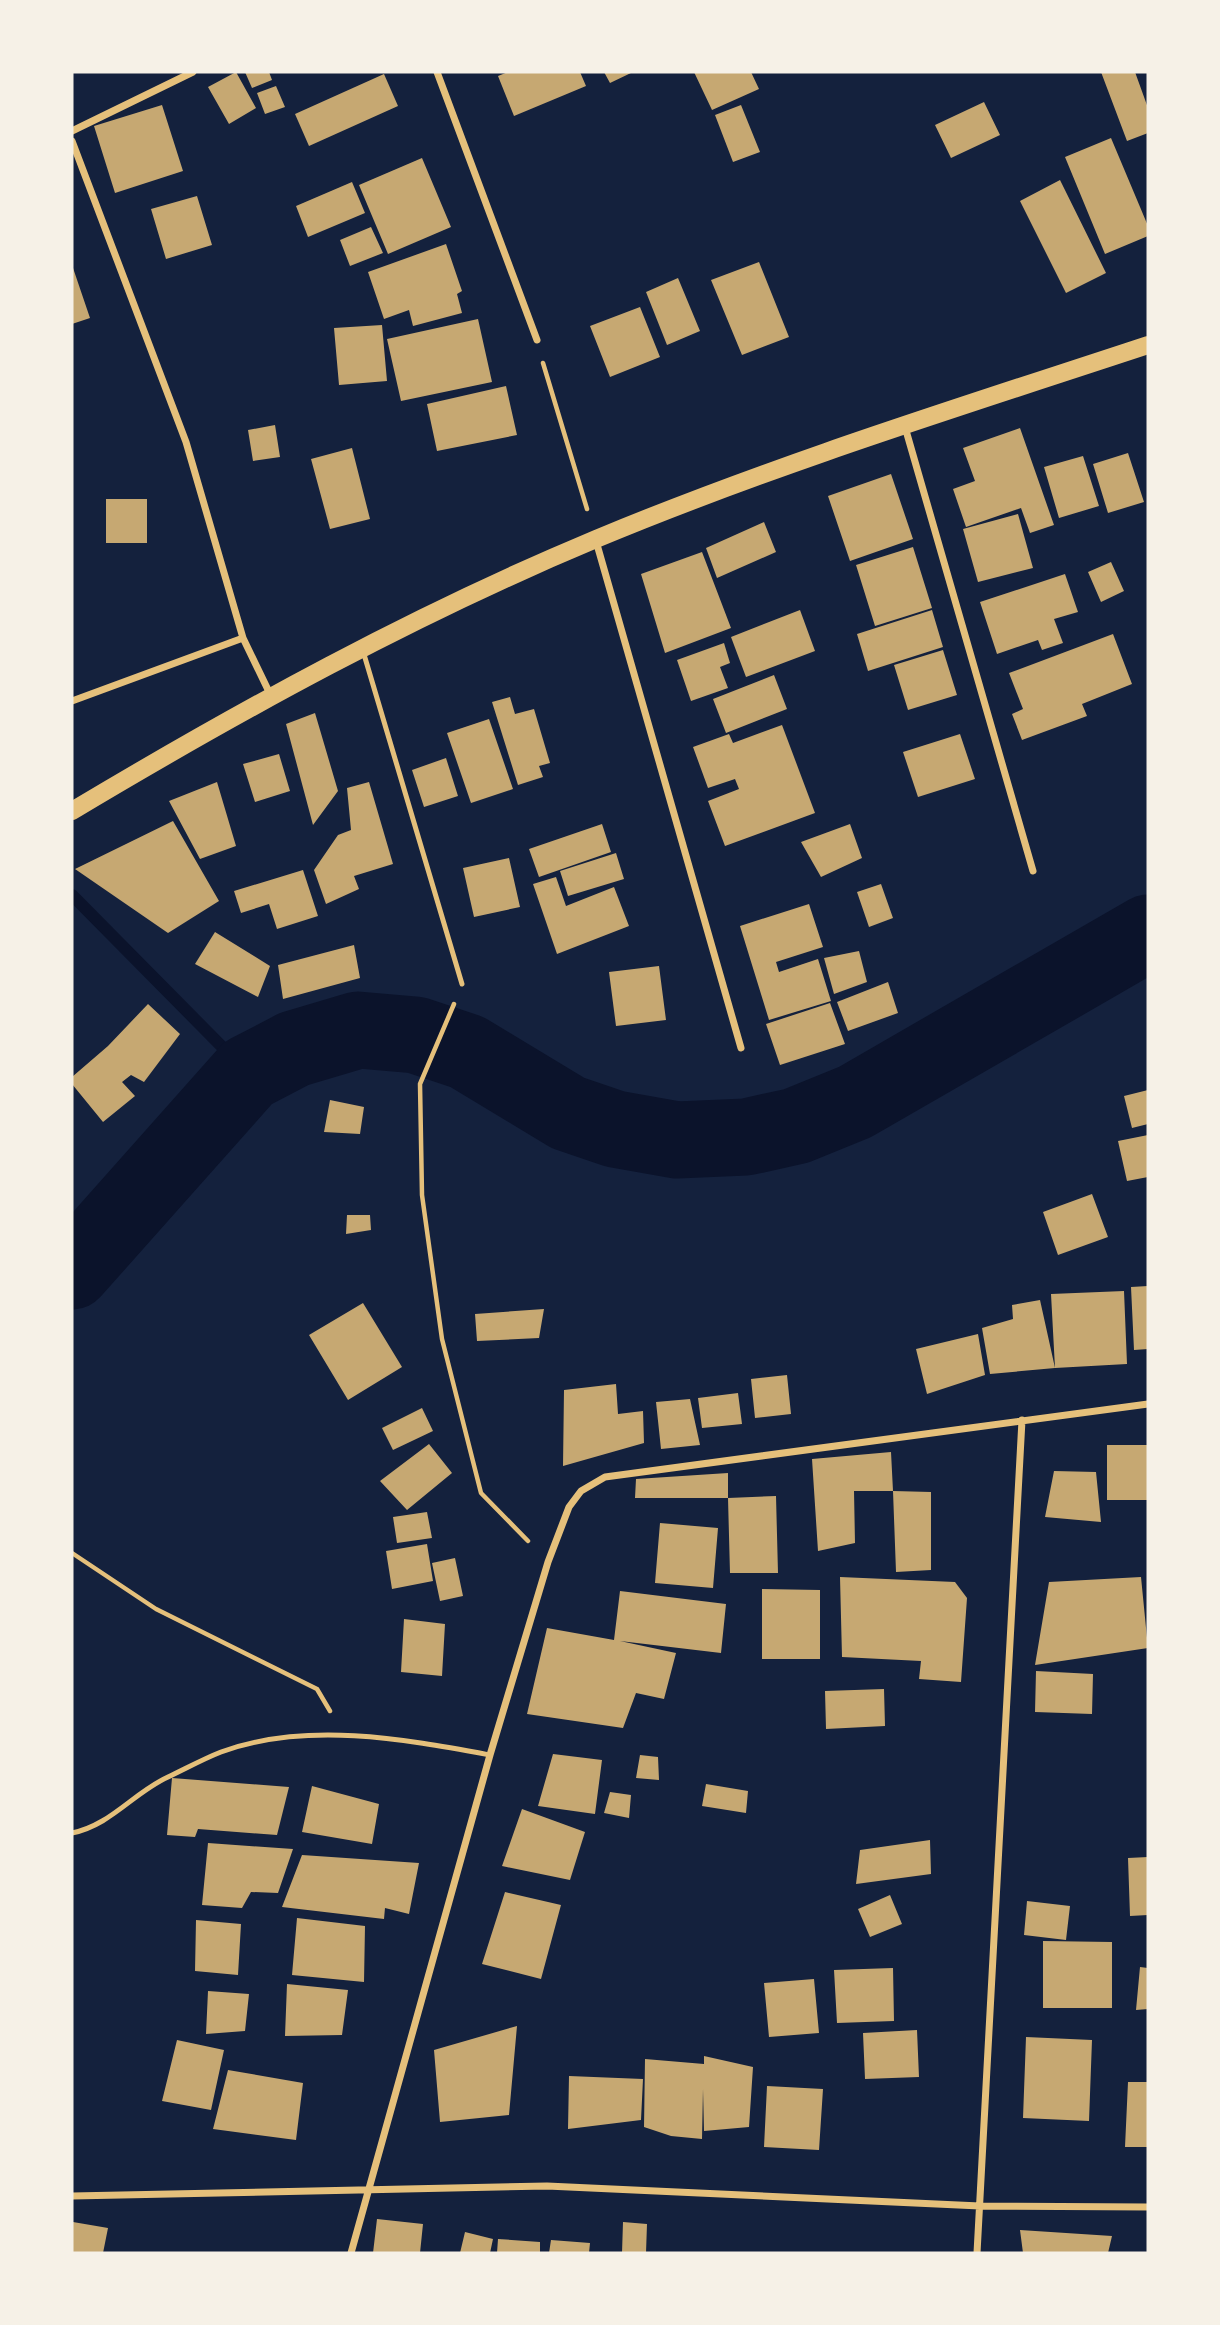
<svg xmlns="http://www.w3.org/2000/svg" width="1220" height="2325" viewBox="0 0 1220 2325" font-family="Rubik,sans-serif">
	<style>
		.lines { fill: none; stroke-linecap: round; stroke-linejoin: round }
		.stream { stroke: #0b132b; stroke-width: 12 }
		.river { stroke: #0b132b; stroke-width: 77 }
		.building { fill: #c6a872 }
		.path { stroke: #e5c07b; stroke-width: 4.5 }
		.service { stroke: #e5c07b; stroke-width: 5 }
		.minor { stroke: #e5c07b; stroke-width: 7 }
		.primary { stroke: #e5c07b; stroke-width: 18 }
	</style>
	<rect width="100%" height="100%" fill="#14213d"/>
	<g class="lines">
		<!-- stream -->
		<path class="stream" d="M 72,895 L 248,1073"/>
		<!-- river -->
		<path class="river" d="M 72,1271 L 248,1073 L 294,1049 L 358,1030 L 416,1035 L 467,1052 L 568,1113 L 615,1129 L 677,1140 L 746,1137 L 796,1126 L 855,1102 L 1148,933"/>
	</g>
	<!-- building -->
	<path class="building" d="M 236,72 L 256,108 L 229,124 L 208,87 Z
		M 245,72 L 269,72 L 272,80 L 252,88 Z
		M 508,72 L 580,72 L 586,86 L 514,116 L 498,76 Z
		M 604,72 L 633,72 L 610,83 Z
		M 694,72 L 751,72 L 759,89 L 712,110 Z
		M 1101,72 L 1135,72 L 1148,108 L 1148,133 L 1127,141 Z
		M 384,74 L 398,106 L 309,146 L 295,114 Z
		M 276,86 L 285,107 L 265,114 L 257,93 Z
		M 984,102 L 1000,135 L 951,158 L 935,125 Z
		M 162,105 L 183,171 L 115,193 L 94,126 Z
		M 741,105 L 760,152 L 733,162 L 715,115 Z
		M 1111,138 L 1148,226 L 1148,236 L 1105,254 L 1065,157 Z
		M 422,158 L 451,227 L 388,254 L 359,185 Z
		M 1060,180 L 1106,273 L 1066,293 L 1020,201 Z
		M 352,182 L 365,213 L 308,237 L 296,206 Z
		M 197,196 L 212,245 L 166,259 L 151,209 Z
		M 371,227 L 383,253 L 350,266 L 340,240 Z
		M 446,244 L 462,291 L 457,294 L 462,313 L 413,326 L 409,310 L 384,319 L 368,272 Z
		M 759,262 L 789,337 L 742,355 L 711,280 Z
		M 72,265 L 90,318 L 72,324 Z
		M 678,278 L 700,331 L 667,345 L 646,292 Z
		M 640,307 L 660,357 L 610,377 L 590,326 Z
		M 478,319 L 492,382 L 401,401 L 387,339 Z
		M 382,325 L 387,381 L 339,385 L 334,328 Z
		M 506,386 L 517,435 L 437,451 L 427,404 Z
		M 275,425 L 280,457 L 253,461 L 248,430 Z
		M 1020,428 L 1054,525 L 1030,533 L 1021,508 L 966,527 L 953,489 L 975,481 L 963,448 Z
		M 352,448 L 370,519 L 330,529 L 311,459 Z
		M 1128,453 L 1144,502 L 1108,513 L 1093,464 Z
		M 1083,456 L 1099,506 L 1059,518 L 1044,467 Z
		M 891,474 L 913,539 L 850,561 L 828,496 Z
		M 106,499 L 147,499 L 147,543 L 106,543 Z
		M 1018,514 L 1033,568 L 978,582 L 963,529 Z
		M 764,522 L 776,552 L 717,578 L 706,548 Z
		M 913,547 L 932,608 L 875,626 L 856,565 Z
		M 702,552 L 731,628 L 665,653 L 641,574 Z
		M 1111,562 L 1124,591 L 1101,602 L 1088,572 Z
		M 1065,574 L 1078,612 L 1054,619 L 1063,643 L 1042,650 L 1038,640 L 997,654 L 980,602 Z
		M 800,610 L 815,651 L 746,677 L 731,637 Z
		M 932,610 L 943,647 L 868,671 L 857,634 Z
		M 1113,634 L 1132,684 L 1082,704 L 1087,716 L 1022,740 L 1012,714 L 1023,709 L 1009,673 Z
		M 724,643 L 730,663 L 720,667 L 728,688 L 691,701 L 677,660 Z
		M 943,650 L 957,695 L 908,710 L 894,665 Z
		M 774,675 L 787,709 L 726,733 L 713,699 Z
		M 510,697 L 515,714 L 534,709 L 550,763 L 539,766 L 543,777 L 518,785 L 492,702 Z
		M 315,713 L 338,791 L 313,825 L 286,724 Z
		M 489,719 L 513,789 L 471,803 L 447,733 Z
		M 782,725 L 815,813 L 725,846 L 708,801 L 739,789 L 735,779 L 708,788 L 693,747 L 729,734 L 733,743 Z
		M 960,734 L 975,779 L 918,797 L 903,752 Z
		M 279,754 L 290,791 L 255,802 L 243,764 Z
		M 446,758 L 458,796 L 424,807 L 412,770 Z
		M 217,782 L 236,846 L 200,859 L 169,801 Z
		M 369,782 L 393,864 L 354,876 L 359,889 L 326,904 L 314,870 L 338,835 L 351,830 L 347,788 Z
		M 173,821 L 219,901 L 168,933 L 75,869 Z
		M 602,824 L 611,852 L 539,877 L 529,849 Z
		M 850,824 L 862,858 L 821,877 L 801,842 Z
		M 616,853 L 624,879 L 568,896 L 560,871 Z
		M 509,858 L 520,907 L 474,917 L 463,868 Z
		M 303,870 L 318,916 L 277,929 L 269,904 L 241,913 L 234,891 Z
		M 556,877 L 566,906 L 614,887 L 629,926 L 557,954 L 533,884 Z
		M 881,884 L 893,918 L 869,927 L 857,892 Z
		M 809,904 L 823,947 L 776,962 L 779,972 L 818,959 L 831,1001 L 769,1020 L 740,926 Z
		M 215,932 L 270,966 L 258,997 L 195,964 Z
		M 354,945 L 360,978 L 283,999 L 278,965 Z
		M 859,951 L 867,982 L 834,994 L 824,958 Z
		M 659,966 L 666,1020 L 616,1026 L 609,972 Z
		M 888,982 L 898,1013 L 848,1031 L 837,1002 Z
		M 830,1003 L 845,1044 L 780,1065 L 766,1024 Z
		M 148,1004 L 180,1034 L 144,1082 L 131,1075 L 122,1082 L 135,1096 L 103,1122 L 72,1084 L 72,1077 L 108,1046 Z
		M 1148,1090 L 1148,1124 L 1132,1128 L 1124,1096 Z
		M 330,1100 L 364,1107 L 360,1134 L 324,1132 Z
		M 1148,1135 L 1148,1177 L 1127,1181 L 1118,1141 Z
		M 1092,1194 L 1108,1237 L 1058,1255 L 1043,1212 Z
		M 347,1215 L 370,1215 L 371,1230 L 346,1234 Z
		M 1148,1286 L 1148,1349 L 1134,1350 L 1131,1287 Z
		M 1124,1291 L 1127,1364 L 1055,1368 L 1051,1294 Z
		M 1040,1300 L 1055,1368 L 990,1374 L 982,1328 L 1013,1319 L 1012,1305 Z
		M 363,1303 L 402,1367 L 348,1400 L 309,1335 Z
		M 544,1309 L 539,1338 L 477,1341 L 475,1314 Z
		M 978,1334 L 985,1375 L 927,1394 L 916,1349 Z
		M 787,1375 L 791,1414 L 755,1418 L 751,1379 Z
		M 616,1384 L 618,1414 L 643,1411 L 644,1443 L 563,1466 L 564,1390 Z
		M 738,1393 L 742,1424 L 702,1428 L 698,1398 Z
		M 690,1399 L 700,1445 L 661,1449 L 656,1402 Z
		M 422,1408 L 433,1431 L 393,1450 L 382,1428 Z
		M 429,1444 L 452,1473 L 407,1510 L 380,1481 Z
		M 1107,1445 L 1148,1445 L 1148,1500 L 1107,1500 Z
		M 891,1452 L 893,1491 L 854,1491 L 855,1543 L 818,1551 L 812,1459 Z
		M 1054,1471 L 1096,1472 L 1101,1522 L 1045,1517 Z
		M 728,1473 L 728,1498 L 776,1496 L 778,1573 L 730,1573 L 728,1498 L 635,1498 L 636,1479 Z
		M 893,1491 L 931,1492 L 931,1570 L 896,1572 Z
		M 427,1512 L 432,1538 L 397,1543 L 393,1517 Z
		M 660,1523 L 718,1528 L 713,1588 L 655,1583 Z
		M 427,1544 L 433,1581 L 392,1589 L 386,1551 Z
		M 455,1558 L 463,1596 L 440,1601 L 432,1563 Z
		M 840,1577 L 955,1582 L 967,1598 L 961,1682 L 919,1679 L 921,1661 L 842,1657 Z
		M 1141,1577 L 1148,1648 L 1035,1665 L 1049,1582 Z
		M 762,1589 L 820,1590 L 820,1659 L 762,1659 Z
		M 620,1591 L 726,1604 L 721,1653 L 620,1641 L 676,1653 L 664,1699 L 636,1693 L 623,1728 L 527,1714 L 547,1628 L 614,1640 Z
		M 404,1619 L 445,1624 L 442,1676 L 401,1672 Z
		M 1036,1671 L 1093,1674 L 1092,1714 L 1035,1712 Z
		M 884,1689 L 885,1726 L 826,1729 L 825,1691 Z
		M 553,1754 L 602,1760 L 595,1814 L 538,1806 Z
		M 640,1755 L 658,1757 L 659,1780 L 636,1778 Z
		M 172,1778 L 289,1787 L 277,1835 L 198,1829 L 195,1837 L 167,1835 Z
		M 706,1784 L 748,1791 L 746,1813 L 702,1806 Z
		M 312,1786 L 379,1804 L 372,1844 L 302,1832 Z
		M 610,1792 L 631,1795 L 629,1818 L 604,1813 Z
		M 522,1809 L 585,1832 L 570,1880 L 502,1866 Z
		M 930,1840 L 931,1874 L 856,1884 L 860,1850 Z
		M 208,1843 L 293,1849 L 278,1893 L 251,1892 L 242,1908 L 202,1905 Z
		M 302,1855 L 419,1863 L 409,1914 L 385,1908 L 384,1919 L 282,1907 Z
		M 1148,1857 L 1148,1915 L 1130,1916 L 1128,1858 Z
		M 505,1892 L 561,1905 L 541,1979 L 482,1964 Z
		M 890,1895 L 902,1924 L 870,1937 L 858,1909 Z
		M 1027,1901 L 1070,1906 L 1066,1940 L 1024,1935 Z
		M 297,1918 L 365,1926 L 364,1982 L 292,1975 Z
		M 196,1920 L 241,1924 L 238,1975 L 195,1971 Z
		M 1043,1941 L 1112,1942 L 1112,2008 L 1043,2008 Z
		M 1140,1967 L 1148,1968 L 1148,2009 L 1136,2010 Z
		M 893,1968 L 894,2021 L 837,2023 L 834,1970 Z
		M 814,1979 L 819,2033 L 769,2037 L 764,1983 Z
		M 287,1984 L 348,1990 L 342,2035 L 285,2036 Z
		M 208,1991 L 249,1994 L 245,2031 L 206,2034 Z
		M 517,2026 L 509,2115 L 440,2122 L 434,2050 Z
		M 917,2030 L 919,2077 L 865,2079 L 863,2033 Z
		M 1026,2037 L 1092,2040 L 1089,2121 L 1023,2118 Z
		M 177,2040 L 224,2050 L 211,2110 L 162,2101 Z
		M 704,2056 L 753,2067 L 749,2127 L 704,2131 L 703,2089 L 702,2139 L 671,2136 L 644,2127 L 645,2059 L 704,2064 Z
		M 228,2070 L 303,2083 L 296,2140 L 213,2129 Z
		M 569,2076 L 643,2079 L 641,2120 L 568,2129 Z
		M 1128,2082 L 1148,2082 L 1148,2147 L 1125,2147 Z
		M 767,2086 L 823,2089 L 819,2150 L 764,2147 Z
		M 377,2219 L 423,2224 L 420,2253 L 373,2253 Z
		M 73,2222 L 108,2228 L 103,2253 L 72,2253 Z
		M 623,2222 L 647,2224 L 646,2253 L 622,2253 Z
		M 1020,2230 L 1112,2236 L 1108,2253 L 1023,2253 Z
		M 465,2232 L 493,2239 L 490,2253 L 460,2253 Z
		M 498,2239 L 540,2242 L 540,2253 L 497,2253 Z
		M 551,2240 L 590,2243 L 589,2253 L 549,2253 Z"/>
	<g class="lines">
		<!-- path -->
		<path class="path" d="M 543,363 L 587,509
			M 454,1004 L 420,1084 L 422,1195 L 442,1339 L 481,1493 L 528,1541
			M 72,1553 L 156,1609 L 317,1689 L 330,1711"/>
		<!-- service -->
		<path class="service" d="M 363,651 L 462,984
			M 72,1833 C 111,1825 133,1793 168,1777 C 185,1769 203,1759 221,1752 C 306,1721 403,1739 490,1755"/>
		<!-- minor -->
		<path class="minor" d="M 437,72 L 537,340
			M 72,131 L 193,72
			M 72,141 L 186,442 L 243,638 L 271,696
			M 905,427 L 1033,871
			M 596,541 L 741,1048
			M 72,701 L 243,638
			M 72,2196 L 547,2186 L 980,2206 L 1148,2207
			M 351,2253 L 490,1755 L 548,1562 L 569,1507 L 581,1491 L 605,1477 L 1148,1404
			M 977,2253 L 1022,1420"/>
		<!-- primary -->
		<path class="primary" d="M 72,811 C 241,710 414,615 596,539 C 776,464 963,406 1148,345"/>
	</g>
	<!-- border -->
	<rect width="1220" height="2325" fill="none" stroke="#f6f1e7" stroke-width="147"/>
</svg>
